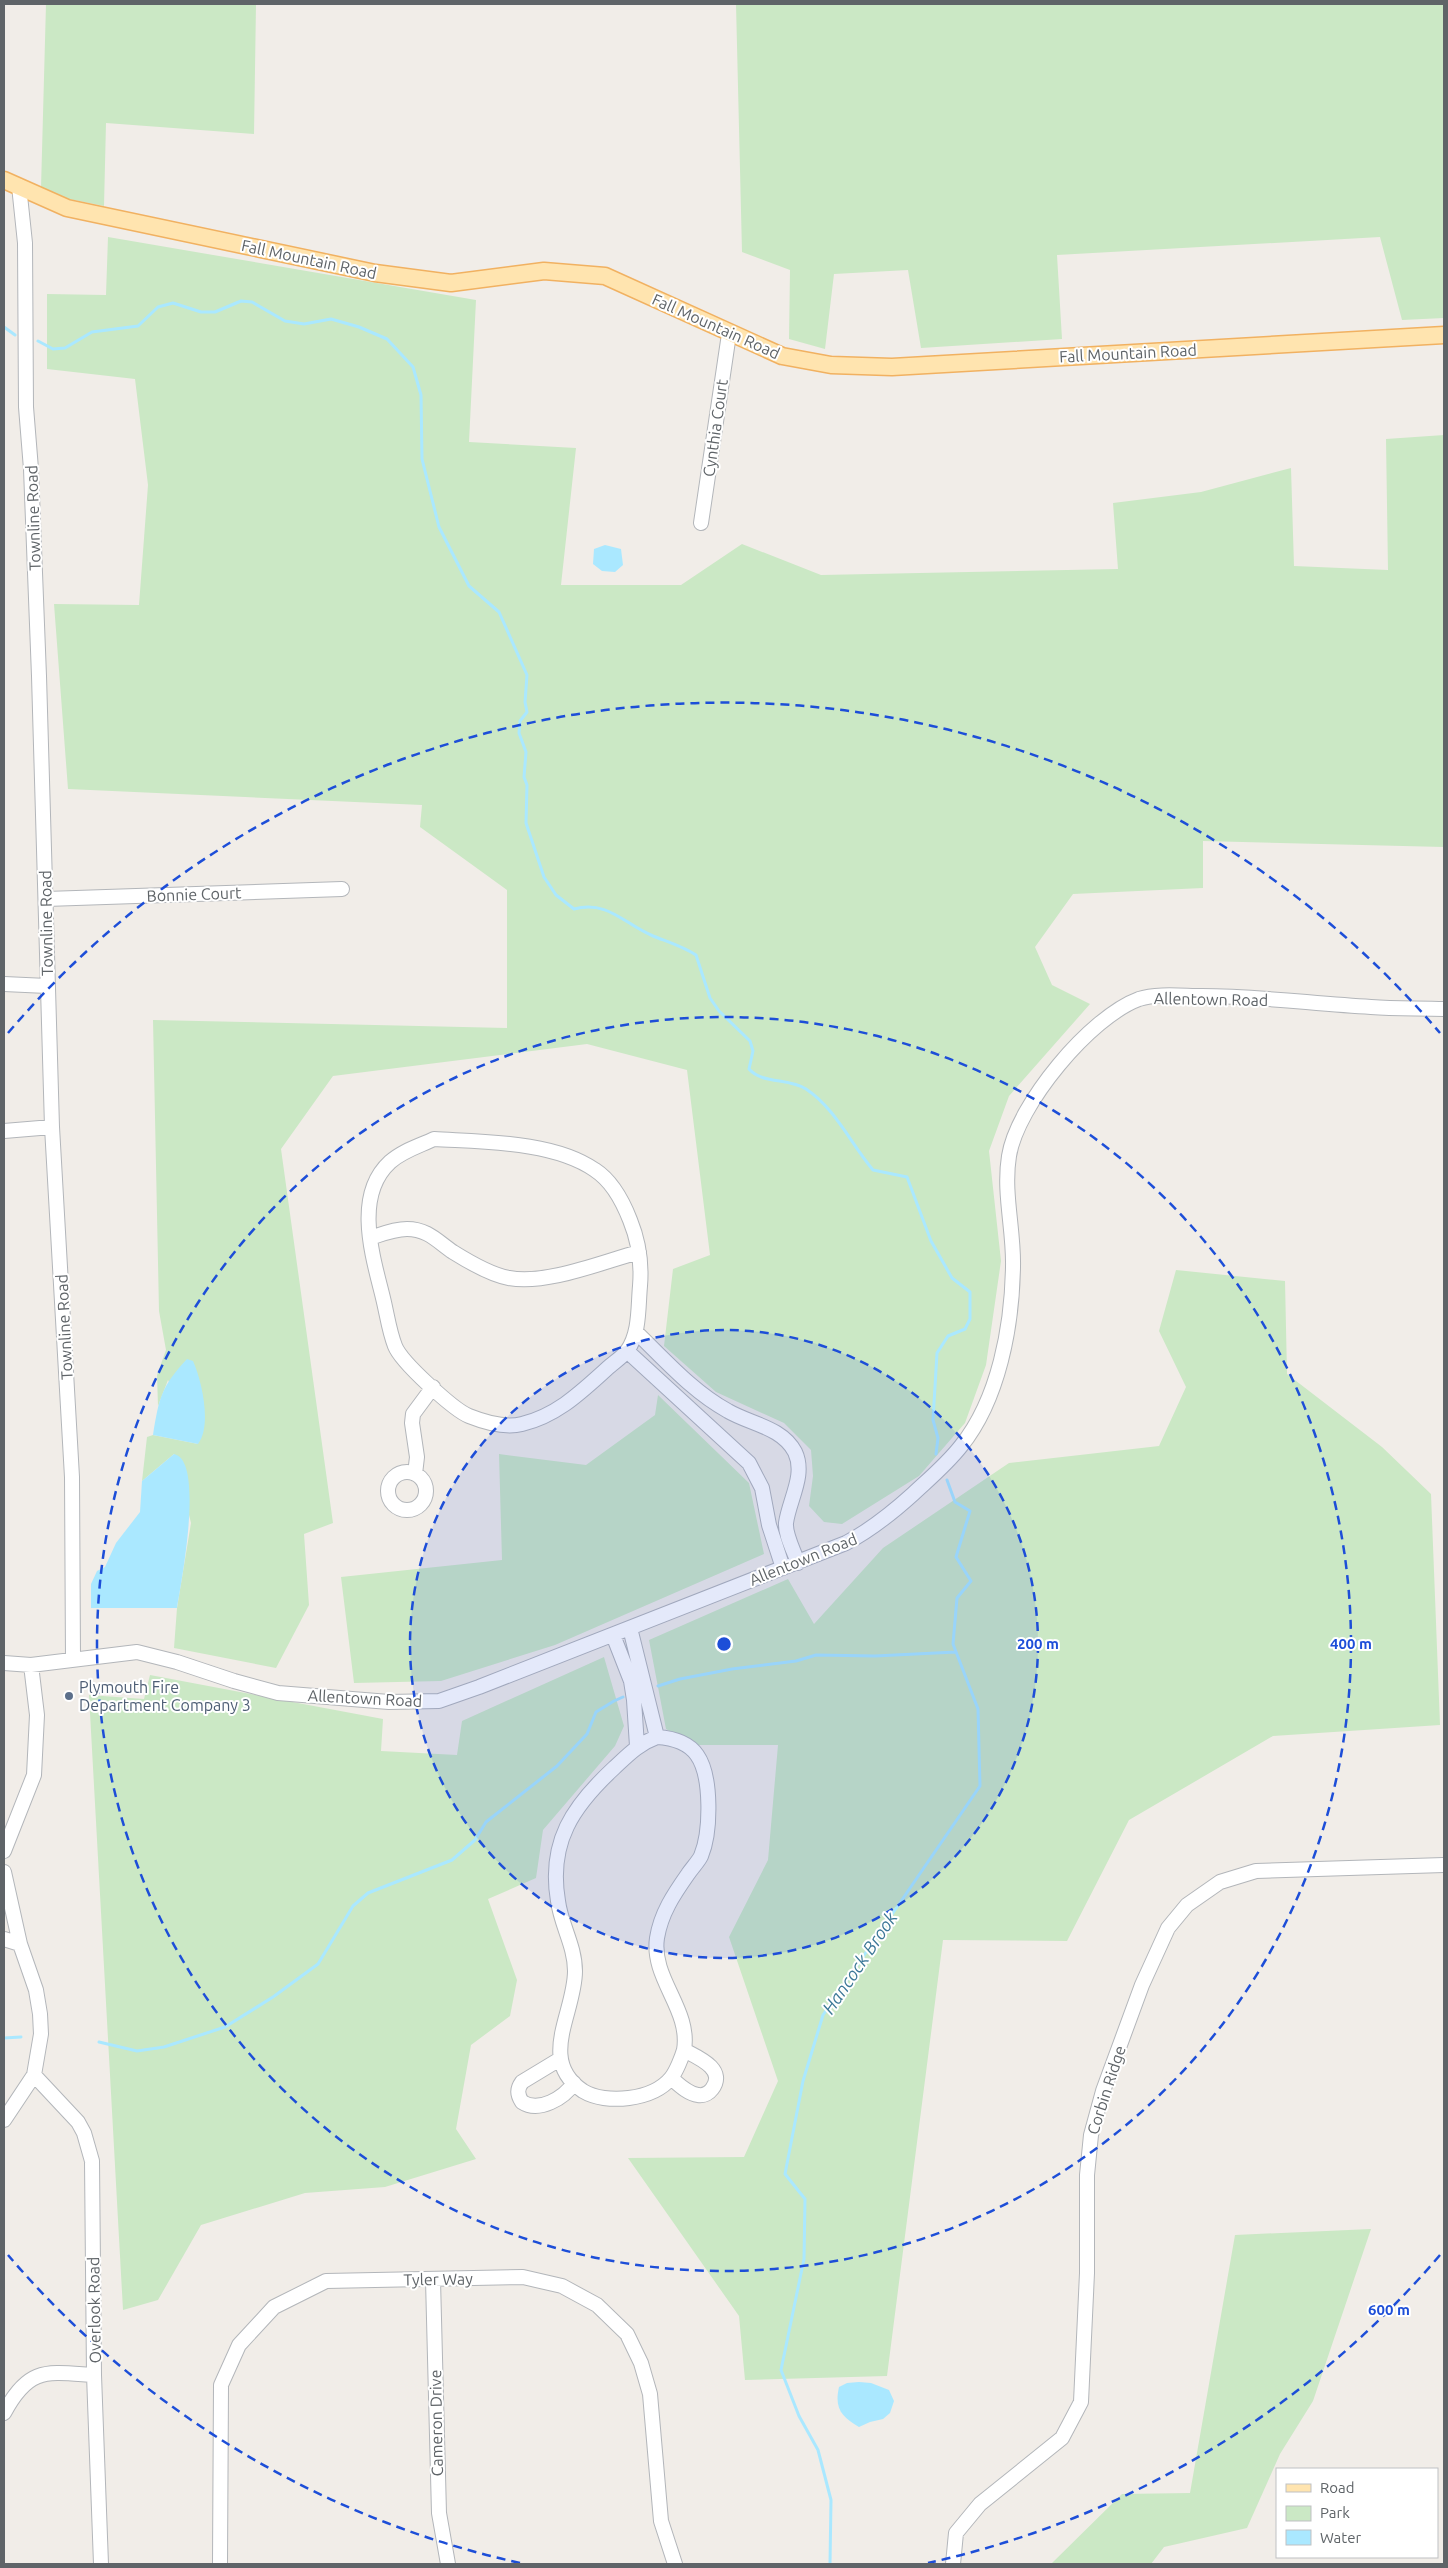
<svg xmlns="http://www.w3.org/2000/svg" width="1448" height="2568" viewBox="0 0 1448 2568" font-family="Ubuntu,sans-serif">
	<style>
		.green { fill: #cbe8c5 }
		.water { fill: #aae8ff }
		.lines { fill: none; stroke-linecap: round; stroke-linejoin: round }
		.stream { stroke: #aae8ff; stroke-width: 3 }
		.minor-casing { stroke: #b3b6ba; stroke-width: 16 }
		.major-casing { stroke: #f1b161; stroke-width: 19 }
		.minor { stroke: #fff; stroke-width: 14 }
		.major { stroke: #ffe4af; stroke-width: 16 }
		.ring { fill: none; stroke: #1d4ed8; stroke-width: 2.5; stroke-dasharray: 9 6 }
		.service-dot { fill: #5c6f8a; stroke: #fff; stroke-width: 2 }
		.labels { text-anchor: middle; stroke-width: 4; stroke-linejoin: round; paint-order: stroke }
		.street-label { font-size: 16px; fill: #5f6468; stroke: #fff }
		.service-label { font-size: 16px; fill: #4e5e75; stroke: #fff; text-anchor: start }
		.water-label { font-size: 18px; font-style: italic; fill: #3c7897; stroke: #fff }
		.centre { fill: #1d4ed8; stroke: #fff; stroke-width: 2.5 }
		.ring-label { font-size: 15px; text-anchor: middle; font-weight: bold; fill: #1d4ed8; stroke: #fff; stroke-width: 4; stroke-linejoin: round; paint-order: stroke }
	</style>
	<rect width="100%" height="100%" fill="#f1ede8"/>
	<!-- green -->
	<path class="green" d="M 46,4 L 256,4 L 254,134 L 106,123 L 104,206 L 64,198 L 41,188 Z
		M 736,4 L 1444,4 L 1444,318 L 1402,320 L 1380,237 L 1057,255 L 1062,339 L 921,348 L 908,270 L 834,274 L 825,349 L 789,339 L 790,270 L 742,252 Z
		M 108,237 L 476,300 L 469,442 L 576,448 L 561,585 L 681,585 L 742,544 L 821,575 L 1118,569 L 1113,503 L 1201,492 L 1291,468 L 1294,566 L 1388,570 L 1386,439 L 1444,435 L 1444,847 L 1203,841 L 1203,888 L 1073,894 L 1035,947 L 1052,985 L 1090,1004 L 1009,1096 L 989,1151 L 1001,1261 L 986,1365 L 965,1423 L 919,1476 L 842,1524 L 824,1522 L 809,1506 L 813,1476 L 811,1450 L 784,1423 L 716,1392 L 664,1346 L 673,1269 L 710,1255 L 687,1070 L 587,1044 L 333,1076 L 281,1149 L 333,1523 L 304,1534 L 309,1605 L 276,1668 L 174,1648 L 177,1608 L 191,1523 L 174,1454 L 142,1481 L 147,1437 L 153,1435 L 198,1444 L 168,1380 L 158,1406 L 157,1375 L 166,1350 L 159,1311 L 153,1020 L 507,1028 L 507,890 L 420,827 L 422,805 L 68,789 L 54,604 L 139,605 L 148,485 L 135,379 L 47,369 L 47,294 L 106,295 Z
		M 1176,1270 L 1285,1281 L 1287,1374 L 1382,1447 L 1431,1494 L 1440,1725 L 1273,1736 L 1129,1820 L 1067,1941 L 943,1940 L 887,2376 L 745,2380 L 739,2316 L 628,2158 L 744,2157 L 778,2081 L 729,1937 L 768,1860 L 778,1745 L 696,1745 L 666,1729 L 649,1640 L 788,1579 L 814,1624 L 883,1548 L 1009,1463 L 1159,1446 L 1186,1387 L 1159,1331 Z
		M 658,1395 L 749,1483 L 764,1554 L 555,1645 L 441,1681 L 354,1683 L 341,1577 L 502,1560 L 499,1454 L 586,1465 L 655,1415 Z
		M 604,1657 L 624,1726 L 615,1746 L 543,1830 L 536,1878 L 488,1899 L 517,1980 L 510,2016 L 471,2045 L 456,2129 L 476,2159 L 385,2187 L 305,2193 L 201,2225 L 158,2300 L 123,2310 L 89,1695 L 144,1699 L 150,1675 L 383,1719 L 381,1751 L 457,1755 L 462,1721 Z
		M 1371,2229 L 1313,2401 L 1280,2454 L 1247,2528 L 1164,2547 L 1151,2564 L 1051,2564 L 1122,2494 L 1190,2493 L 1235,2235 Z"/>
	<!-- water -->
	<path class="water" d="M 605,545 L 621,549 L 623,565 L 615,572 L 602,571 L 593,564 L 594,549 Z
		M 187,1359 L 193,1361 C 202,1381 212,1426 198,1444 L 153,1435 C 159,1398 161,1387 187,1359 Z
		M 174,1454 C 205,1460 181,1584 177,1608 L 91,1608 L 91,1584 L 97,1571 L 105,1567 L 116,1543 L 140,1512 L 142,1481 Z
		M 859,2382 L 871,2383 L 889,2390 L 894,2401 L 890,2413 L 883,2419 L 870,2422 L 859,2427 C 842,2417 834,2409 839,2387 L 847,2383 Z"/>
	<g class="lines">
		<!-- stream -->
		<path class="stream" d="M 4,327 L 15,335
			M 38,341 L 53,349 L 65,348 L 92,332 L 138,326 L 158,307 L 173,303 L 201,312 L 215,312 L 241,301 L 252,302 L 285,321 L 304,324 L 331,319 L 359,327 L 387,339 L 413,367 L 421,395 L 422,459 L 439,527 L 469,586 L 499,612 L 527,675 L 525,702 L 527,712 L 520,721 L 519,733 L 526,752 L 524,777 L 527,785 L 526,823 L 544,877 L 556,895 L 574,909 C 608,900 624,924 653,936 C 668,942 682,946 696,955 L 710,998 L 719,1011 L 750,1041 L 753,1051 L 749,1069 C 762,1084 789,1078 806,1089 C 835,1108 851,1144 873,1170 L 907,1177 L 931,1241 L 952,1278 L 970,1292 L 970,1319 L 965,1329 L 948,1336 L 937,1353 L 933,1420 L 938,1438 L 936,1454
			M 658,1686 L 680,1679 L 732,1669 L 796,1661 L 816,1655 L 875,1656 L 956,1652
			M 4,2038 L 21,2037
			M 99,2042 L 137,2051 L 164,2047 L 225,2027 L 273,1997 L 318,1964 L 353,1906 L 368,1893 L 452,1860 L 475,1840 L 486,1822 L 557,1766 L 587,1734 L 596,1712 L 614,1701 L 623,1697
			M 830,2564 L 831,2500 L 818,2450 L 799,2416 L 781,2370 L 804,2259 L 805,2199 L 785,2174 L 803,2081 L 823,2015 L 980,1786 L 978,1709 L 953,1644 L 957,1598 L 971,1581 L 956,1557 L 970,1511 L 955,1502 L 947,1480"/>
		<!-- minor casing -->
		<g class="minor-casing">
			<path id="minor" d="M 19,186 L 25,243 L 26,407 L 31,469 L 39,676 L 52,1127 L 72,1477 L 73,1659
				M 701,523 L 729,334
				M 46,899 L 342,889
				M 4,984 L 47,986
				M 4,1131 L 52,1127
				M 434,1139 C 482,1142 554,1141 595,1170 C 612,1181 623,1202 630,1220 C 639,1242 642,1262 640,1286 C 638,1307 640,1333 627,1351 C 623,1356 616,1361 610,1366 C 583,1390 559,1415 522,1424 C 506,1428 484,1422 469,1416 C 454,1410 401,1362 395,1346 C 389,1331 387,1314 383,1298 C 373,1257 353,1196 390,1162 C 402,1151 419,1146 434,1139 Z
				M 370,1238 C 382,1234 394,1229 407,1229 C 428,1229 438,1242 453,1252 C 469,1262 491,1275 509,1278 C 547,1285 602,1262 639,1252
				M 636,1332 C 665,1360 693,1392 728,1411 C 750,1424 782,1427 795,1452 C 806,1475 789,1500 786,1523 C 785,1535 794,1551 798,1563
				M 627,1351 L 749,1463 L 762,1488 L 769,1525 L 783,1568
				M388 1491a19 19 0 1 1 38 0a19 19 0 1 1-38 0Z
				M 415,1474 L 417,1457 L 412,1423 L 413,1414 L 433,1387
				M 630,1628 L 657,1737
				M 613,1635 L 631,1681 L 634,1700 L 637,1746
				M 4,1663 L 31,1665 L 137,1652 L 177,1662 L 234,1681 L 278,1693 L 389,1702 L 439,1701 L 479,1687 L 846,1543 C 871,1530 892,1513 913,1494 C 929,1479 947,1464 961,1446 C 999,1399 1012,1326 1013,1267 C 1014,1230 1003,1193 1009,1156 C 1017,1105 1090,1017 1139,999 C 1157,993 1183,996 1202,996 C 1258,996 1315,1004 1371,1007 C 1396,1009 1420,1008 1444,1009
				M 657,1737 C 672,1738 688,1742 697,1755 C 712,1776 711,1832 701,1856 C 698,1862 692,1868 688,1874 C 674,1894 661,1913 657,1938 C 651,1979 691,2009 684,2050 C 682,2057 676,2072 671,2078 C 653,2100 606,2105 583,2091 C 537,2060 575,2013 575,1971 C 575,1946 561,1925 558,1901 C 548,1842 573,1806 614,1768 C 628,1755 638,1744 657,1737 Z
				M 4,1851 L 34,1775 L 37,1715 L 31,1665
				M 4,1872 L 20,1944 L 36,1990 L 40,2014 L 41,2034 L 34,2075 L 4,2120
				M 4,1939 L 20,1944
				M 560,2059 L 522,2082 C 517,2089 517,2094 522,2102 C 539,2113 564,2098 574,2083
				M 34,2075 L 78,2122 L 84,2133 L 92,2161 L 94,2375 L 101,2564
				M 671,2078 C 678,2084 688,2094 698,2095 C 704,2096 709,2093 712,2089 C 727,2069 697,2057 684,2050
				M 433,2280 L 439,2513 L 448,2564
				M 4,2413 C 29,2366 47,2372 94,2375
				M 220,2564 L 221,2385 L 239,2345 L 274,2307 L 326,2281 L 523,2277 L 562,2286 L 597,2305 L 627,2334 L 641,2363 L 650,2394 L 661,2521 L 675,2564
				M 953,2564 L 956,2533 L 980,2504 L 1062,2438 L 1081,2402 L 1087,2273 L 1087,2175 L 1091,2135 L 1103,2091 L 1142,1985 L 1168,1928 L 1187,1905 L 1220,1882 L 1256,1871 L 1444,1865"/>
		</g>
		<!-- major casing -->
		<g class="major-casing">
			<path id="major" d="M 4,180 L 67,208 L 375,273 L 451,283 L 544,271 L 605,276 L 782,356 L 831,365 L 892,367 L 1444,335"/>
		</g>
		<!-- minor -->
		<use href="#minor" class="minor"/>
		<!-- major -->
		<use href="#major" class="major"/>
	</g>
	<!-- distance rings -->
	<circle cx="724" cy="1644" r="314" fill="#1d4ed8" fill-opacity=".12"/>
	<g class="ring">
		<circle cx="724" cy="1644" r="314"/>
		<circle cx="724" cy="1644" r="627"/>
		<path d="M1440 2255A941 941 0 0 1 928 2563M520 2563A941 941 0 0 1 8 2255M8 1033A941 941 0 0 1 1440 1033"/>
	</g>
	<!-- markers -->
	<circle class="service-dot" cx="69" cy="1696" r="5"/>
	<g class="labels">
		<!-- street labels -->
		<g class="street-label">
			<text transform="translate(309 259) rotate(12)" y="6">Fall Mountain Road</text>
			<text transform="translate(716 326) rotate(24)" y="6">Fall Mountain Road</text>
			<text transform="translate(1128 353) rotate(-3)" y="6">Fall Mountain Road</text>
			<text transform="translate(715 428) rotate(-82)" y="6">Cynthia Court</text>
			<text transform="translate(33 518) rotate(-92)" y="6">Townline Road</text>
			<text transform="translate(194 894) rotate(-2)" y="6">Bonnie Court</text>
			<text transform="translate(46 923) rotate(-91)" y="6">Townline Road</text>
			<text transform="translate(1211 999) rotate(1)" y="6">Allentown Road</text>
			<text transform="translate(64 1327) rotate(-93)" y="6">Townline Road</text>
			<text transform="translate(803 1559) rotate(-22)" y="6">Allentown Road</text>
			<text transform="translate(365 1698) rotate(3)" y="6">Allentown Road</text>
			<text transform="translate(1106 2090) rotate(-72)" y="6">Corbin Ridge</text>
			<text transform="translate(438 2279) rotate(-1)" y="6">Tyler Way</text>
			<text transform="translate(94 2310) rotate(-91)" y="6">Overlook Road</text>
			<text transform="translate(436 2423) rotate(-91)" y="6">Cameron Drive</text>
		</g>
		<!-- service labels -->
		<g class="service-label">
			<text x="79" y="1693">Plymouth Fire<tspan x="79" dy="18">Department Company 3</tspan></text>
		</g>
		<!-- water labels -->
		<g class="water-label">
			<text transform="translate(860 1963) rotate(-56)" y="6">Hancock Brook</text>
		</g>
	</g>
	<circle cx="724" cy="1644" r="8" class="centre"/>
	<g class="ring-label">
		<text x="1038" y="1649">200 m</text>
		<text x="1351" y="1649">400 m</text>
		<text x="1389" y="2315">600 m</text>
	</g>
	<!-- border -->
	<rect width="1448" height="2568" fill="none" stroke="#5f6468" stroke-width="10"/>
	<!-- legend -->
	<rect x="1276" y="2468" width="162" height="90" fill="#ffffff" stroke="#bfc1c3"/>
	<rect x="1286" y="2484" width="25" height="8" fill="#ffe4af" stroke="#bfc1c3"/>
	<text x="1320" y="2493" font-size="15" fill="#5f6468">Road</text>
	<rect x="1286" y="2506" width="25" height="15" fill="#cbe8c5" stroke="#bfc1c3"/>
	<text x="1320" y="2518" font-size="15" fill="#5f6468">Park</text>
	<rect x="1286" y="2530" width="25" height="15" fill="#aae8ff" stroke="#bfc1c3"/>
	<text x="1320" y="2543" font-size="15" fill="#5f6468">Water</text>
</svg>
